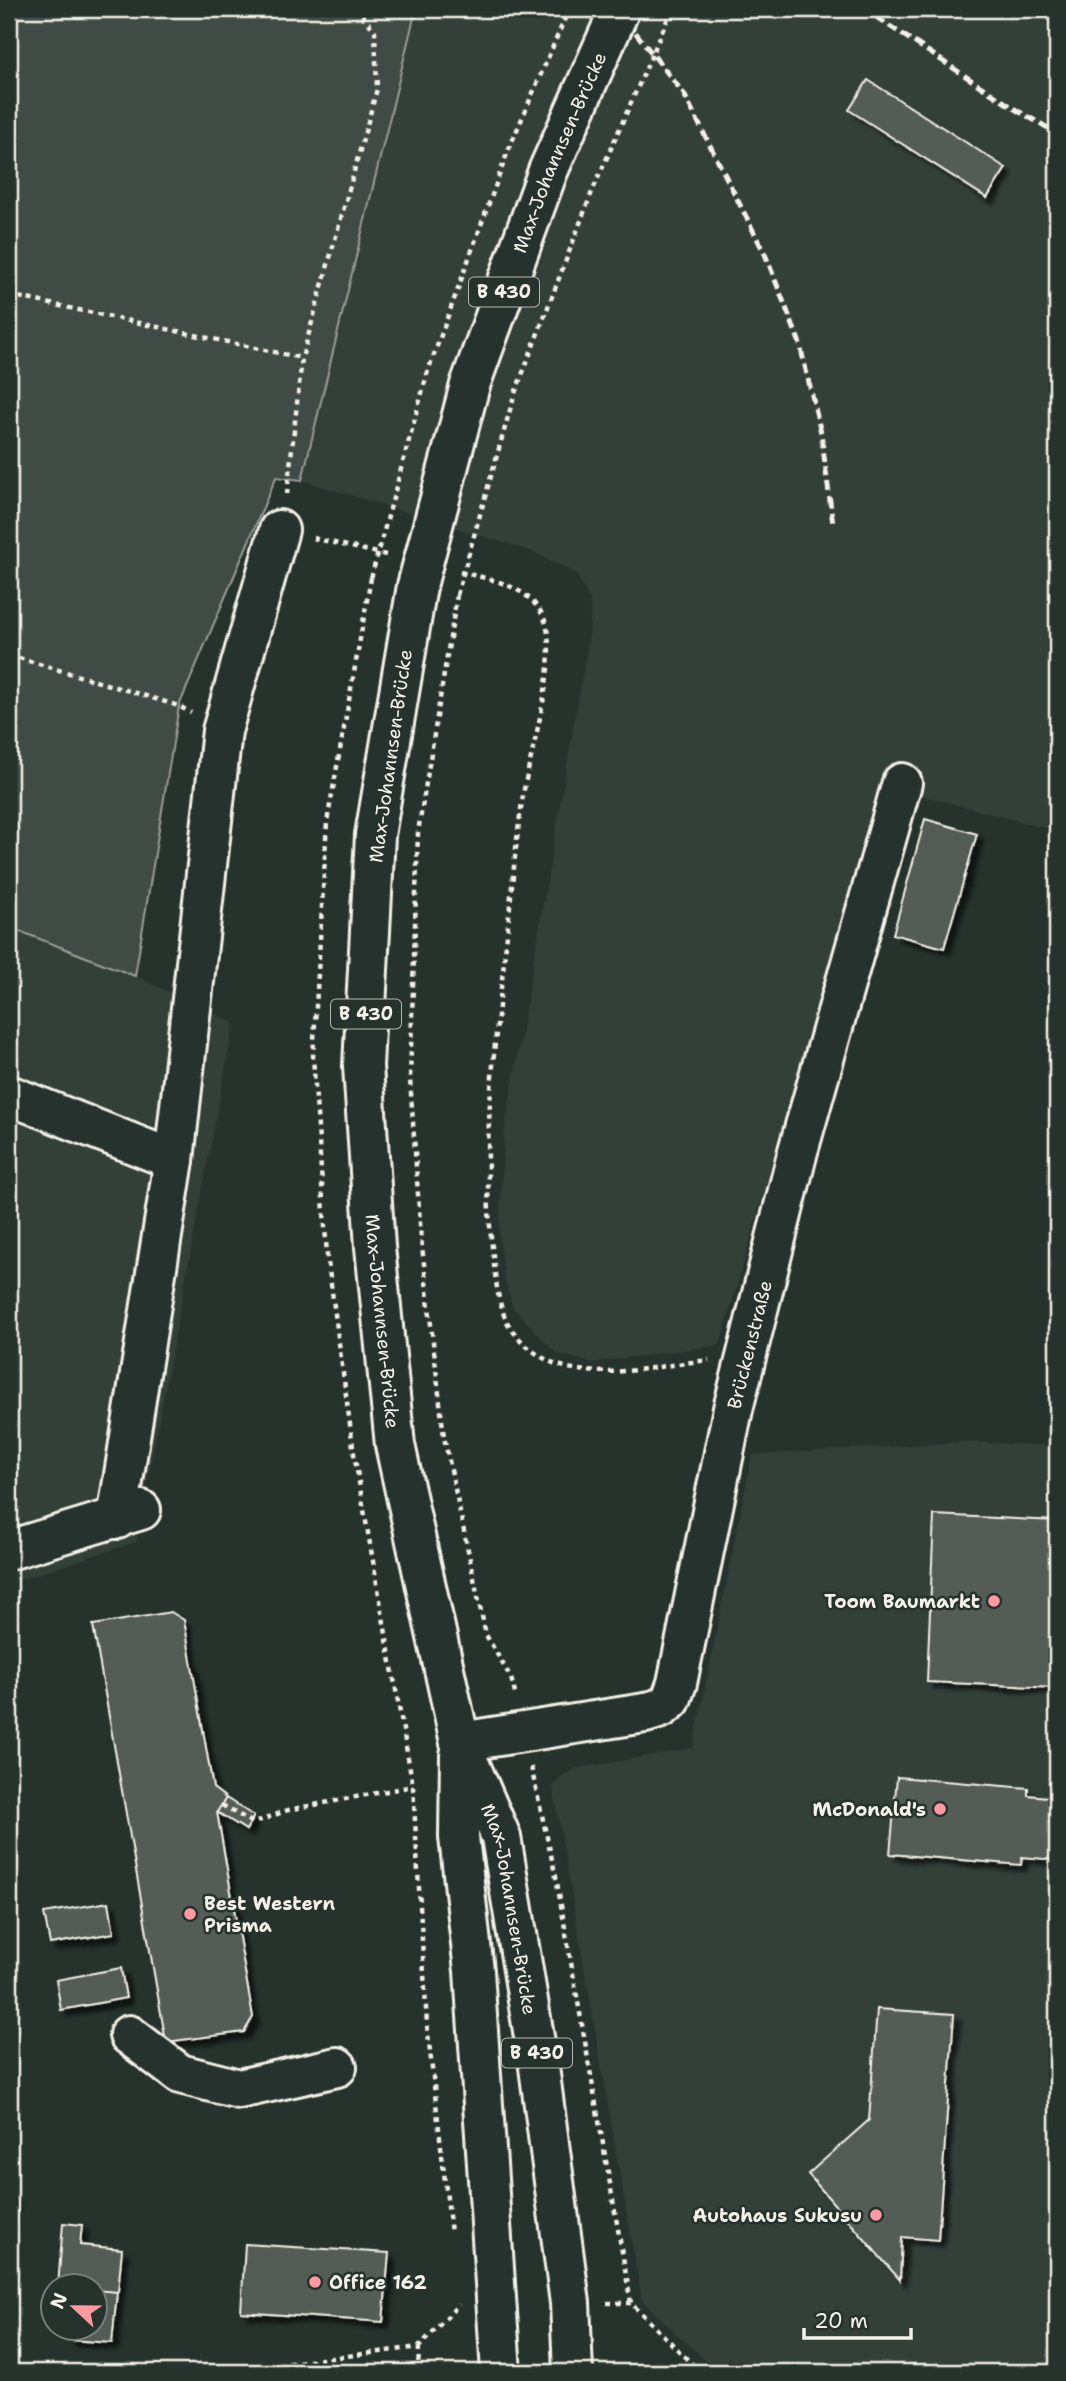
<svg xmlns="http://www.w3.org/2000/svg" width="1066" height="2381" viewBox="0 0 1066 2381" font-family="'Shantell Sans',sans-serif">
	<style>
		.built { fill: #333f39 }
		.green { fill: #414b45; stroke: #9a9e96; stroke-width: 2 }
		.building { fill: #525c55; stroke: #f4f1e8; stroke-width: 2; filter: url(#shadow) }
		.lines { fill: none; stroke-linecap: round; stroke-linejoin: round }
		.minor-casing { stroke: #f4f1e8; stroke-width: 44 }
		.major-casing { stroke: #f4f1e8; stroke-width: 44 }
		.path { stroke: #f4f1e8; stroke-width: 4.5; stroke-dasharray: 5 5; stroke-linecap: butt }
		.minor { stroke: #26332d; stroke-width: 38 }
		.major { stroke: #26332d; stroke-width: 38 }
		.rail { stroke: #f4f1e8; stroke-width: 5; stroke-dasharray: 10 5; stroke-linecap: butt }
		.major-bridge-casing { stroke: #f4f1e8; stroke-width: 44; stroke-linecap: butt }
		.path-bridge { stroke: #f4f1e8; stroke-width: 4.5; stroke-dasharray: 5 5; stroke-linecap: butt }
		.major-bridge { stroke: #26332d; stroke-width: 38 }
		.poi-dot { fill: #ff9aa2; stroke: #26332d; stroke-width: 2.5 }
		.labels { text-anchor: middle; stroke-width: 5; stroke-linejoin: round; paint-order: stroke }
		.shield { fill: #26332d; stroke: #b6b8b0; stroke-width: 2 }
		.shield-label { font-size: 18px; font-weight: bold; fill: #f4f1e8 }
		.street-label { font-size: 19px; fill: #f4f1e8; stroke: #26332d }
		.poi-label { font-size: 19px; font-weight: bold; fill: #f4f1e8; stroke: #26332d; text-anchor: end }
	</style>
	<defs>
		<filter id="shadow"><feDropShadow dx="6" dy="6" stdDeviation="2" flood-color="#0009"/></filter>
	</defs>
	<rect width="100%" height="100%" fill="#26332d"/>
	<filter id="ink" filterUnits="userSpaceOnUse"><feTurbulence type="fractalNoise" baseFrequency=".0143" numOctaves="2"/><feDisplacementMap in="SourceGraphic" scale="14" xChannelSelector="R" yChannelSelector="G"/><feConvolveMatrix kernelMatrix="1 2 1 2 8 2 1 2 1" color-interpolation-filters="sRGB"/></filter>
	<g filter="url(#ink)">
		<!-- built -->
		<path class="built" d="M 416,9 L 1057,9 L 1057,831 L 881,785 L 720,1345 L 590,1363 L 556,1353 L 513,1308 L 504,1277 L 499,1232 L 504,1134 L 590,630 L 590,599 L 575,573 L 533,552 L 302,480 Z
			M 9,927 L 135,976 L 234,1023 L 136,1542 L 9,1583 Z
			M 965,1442 L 1057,1446 L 1057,2372 L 715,2370 L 642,2301 L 553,1787 L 562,1776 L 574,1769 L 693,1748 L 752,1455 Z"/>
		<!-- green -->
		<path class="green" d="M 9,9 L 416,9 L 302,480 L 276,477 L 179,706 L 135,976 L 9,927 Z"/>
		<!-- building -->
		<path class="building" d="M 868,80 L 1006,168 L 987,198 L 849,110 Z
			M 925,819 L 977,834 L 944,948 L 893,934 Z
			M 934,1515 L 1057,1521 L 1057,1688 L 927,1682 Z
			M 171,1612 L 184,1620 L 213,1788 L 226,1798 L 217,1812 L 253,2017 L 244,2032 L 166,2042 L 93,1625 Z
			M 897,1777 L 1028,1788 L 1028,1795 L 1057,1798 L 1057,1860 L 1022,1857 L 1021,1865 L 890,1854 Z
			M 226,1798 L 254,1816 L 246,1830 L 217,1812 Z
			M 109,1902 L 114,1933 L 50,1944 L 44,1913 Z
			M 121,1968 L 126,1998 L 61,2010 L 56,1980 Z
			M 877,2009 L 954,2014 L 938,2240 L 902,2237 L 900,2280 L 808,2174 L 869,2120 Z
			M 9,2196 L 13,2196 L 9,2249 Z
			M 63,2223 L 82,2225 L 80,2245 L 122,2249 L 118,2292 L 94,2290 L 94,2286 L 58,2286 Z
			M 245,2244 L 389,2253 L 383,2322 L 241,2312 Z
			M 94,2290 L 117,2292 L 112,2343 L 69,2340 L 70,2328 L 94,2328 Z"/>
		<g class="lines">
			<!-- minor casing -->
			<g class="minor-casing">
				<g id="minor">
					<path d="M 9,1095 L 174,1160"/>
					<path d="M 117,1519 L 174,1160 L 222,731 L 279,530"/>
					<path d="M 9,1550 L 141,1510"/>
					<path id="s1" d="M 460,1742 L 645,1713 L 661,1708 L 671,1700 L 677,1683 L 733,1409 L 798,1151 L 902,783"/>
					<path d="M 129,2035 L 180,2074 L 239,2089 L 337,2067"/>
				</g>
			</g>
			<!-- major casing -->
			<g class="major-casing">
				<g id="major">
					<path id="s2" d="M 417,586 L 375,835 L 363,1066 L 375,1247 L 395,1445 L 460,1742 L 501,1837 L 539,2067 L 570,2303 L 573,2372"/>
					<path d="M 460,1755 L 459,1837 L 474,1971 L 501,2372"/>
				</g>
			</g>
			<!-- path -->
			<path class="path" d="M 9,295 L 302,358
				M 287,494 L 302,358 L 377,89 L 375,31 L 357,9
				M 313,538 L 386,555
				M 460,572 C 489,579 525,584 542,614 C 563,651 530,752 523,795 C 515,847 511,900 505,953 C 494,1051 481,1148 492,1247 C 495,1271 496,1297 506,1320 C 515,1337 530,1351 547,1360 C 594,1384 659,1365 709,1360
				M 371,578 L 327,822 L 313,1057 L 327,1255 L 354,1454 L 413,1786 L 427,2025 L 451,2233
				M 457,595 L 418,832 L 410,1079 L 421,1238 L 444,1437 L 486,1635 L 511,1678 L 516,1697
				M 9,655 L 179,706 L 191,713
				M 531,1767 L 556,1877 L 631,2303 L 700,2372
				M 222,1805 L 253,1823 L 288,1810 L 413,1786
				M 607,2303 L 631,2303
				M 219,2372 L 419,2347 L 459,2304
				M 418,2372 L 419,2347"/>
			<!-- minor -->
			<use href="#minor" class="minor"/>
			<!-- major -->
			<use href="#major" class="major"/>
			<!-- rail -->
			<path class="rail" d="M 617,9 L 684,94 L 765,254 L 799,341 L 821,433 L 833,524
				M 864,9 L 1018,111 L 1057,133"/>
			<!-- major-bridge casing -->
			<g class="major-bridge-casing">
				<g id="major-bridge">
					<path id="s3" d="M 417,586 L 470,385 L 548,171 L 620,9"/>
				</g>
			</g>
			<!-- path-bridge -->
			<path class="path-bridge" d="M 371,578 L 428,371 L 508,151 L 569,9
				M 457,595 L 514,396 L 592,192 L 672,9"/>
			<!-- major-bridge -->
			<use href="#major-bridge" class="major-bridge"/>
		</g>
	</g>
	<!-- markers -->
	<g class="poi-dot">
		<circle cx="994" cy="1601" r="7"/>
		<circle cx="940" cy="1809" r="7"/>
		<circle cx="190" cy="1914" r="7"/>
		<circle cx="876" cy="2215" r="7"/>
		<circle cx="315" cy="2282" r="7"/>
	</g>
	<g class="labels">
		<!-- shield labels -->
		<g class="shield">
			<rect x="469" y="277.5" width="70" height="29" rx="5"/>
			<rect x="331" y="999.5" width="70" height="29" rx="5"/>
			<rect x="502" y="2038.5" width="70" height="29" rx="5"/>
		</g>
		<g class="shield-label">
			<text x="504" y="298">B 430</text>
			<text x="366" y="1020">B 430</text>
			<text x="537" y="2059">B 430</text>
		</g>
		<!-- street labels -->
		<g class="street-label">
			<text dy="7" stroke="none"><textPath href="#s3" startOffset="457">Max-Johannsen-Brücke</textPath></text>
			<text transform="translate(390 756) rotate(-82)" y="7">Max-Johannsen-Brücke</text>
			<text dy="7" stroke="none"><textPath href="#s2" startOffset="740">Max-Johannsen-Brücke</textPath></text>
			<text dy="7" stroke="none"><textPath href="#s1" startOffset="581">Brückenstraße</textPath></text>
			<text dy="7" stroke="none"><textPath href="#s2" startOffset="1344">Max-Johannsen-Brücke</textPath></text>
		</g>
		<!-- poi labels -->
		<g class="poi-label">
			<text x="980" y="1608">Toom Baumarkt</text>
			<text x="926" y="1816">McDonald's</text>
			<text x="204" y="1910" text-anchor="start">Best Western<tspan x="204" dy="22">Prisma</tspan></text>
			<text x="862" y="2222">Autohaus Sukusu</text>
			<text x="329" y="2289" text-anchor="start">Office 162</text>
		</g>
	</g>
	<!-- margin -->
	<rect width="1066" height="2381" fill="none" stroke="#26332d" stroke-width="35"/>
	<rect x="18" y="18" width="1031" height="2346" fill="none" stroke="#f4f1e8" stroke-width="2.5" filter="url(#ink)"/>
	<!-- north arrow -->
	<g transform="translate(74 2307) rotate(292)"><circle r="33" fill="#26332d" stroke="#787f78" stroke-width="2"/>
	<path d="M0-5L12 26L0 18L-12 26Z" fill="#ff9aa2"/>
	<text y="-10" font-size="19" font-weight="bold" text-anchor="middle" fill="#f4f1e8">N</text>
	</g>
	<!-- scale -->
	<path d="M804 2328v10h107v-10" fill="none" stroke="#f4f1e8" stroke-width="3.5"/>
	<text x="814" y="2328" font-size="21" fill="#f4f1e8" stroke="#26332d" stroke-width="5" paint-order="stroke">20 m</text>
</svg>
